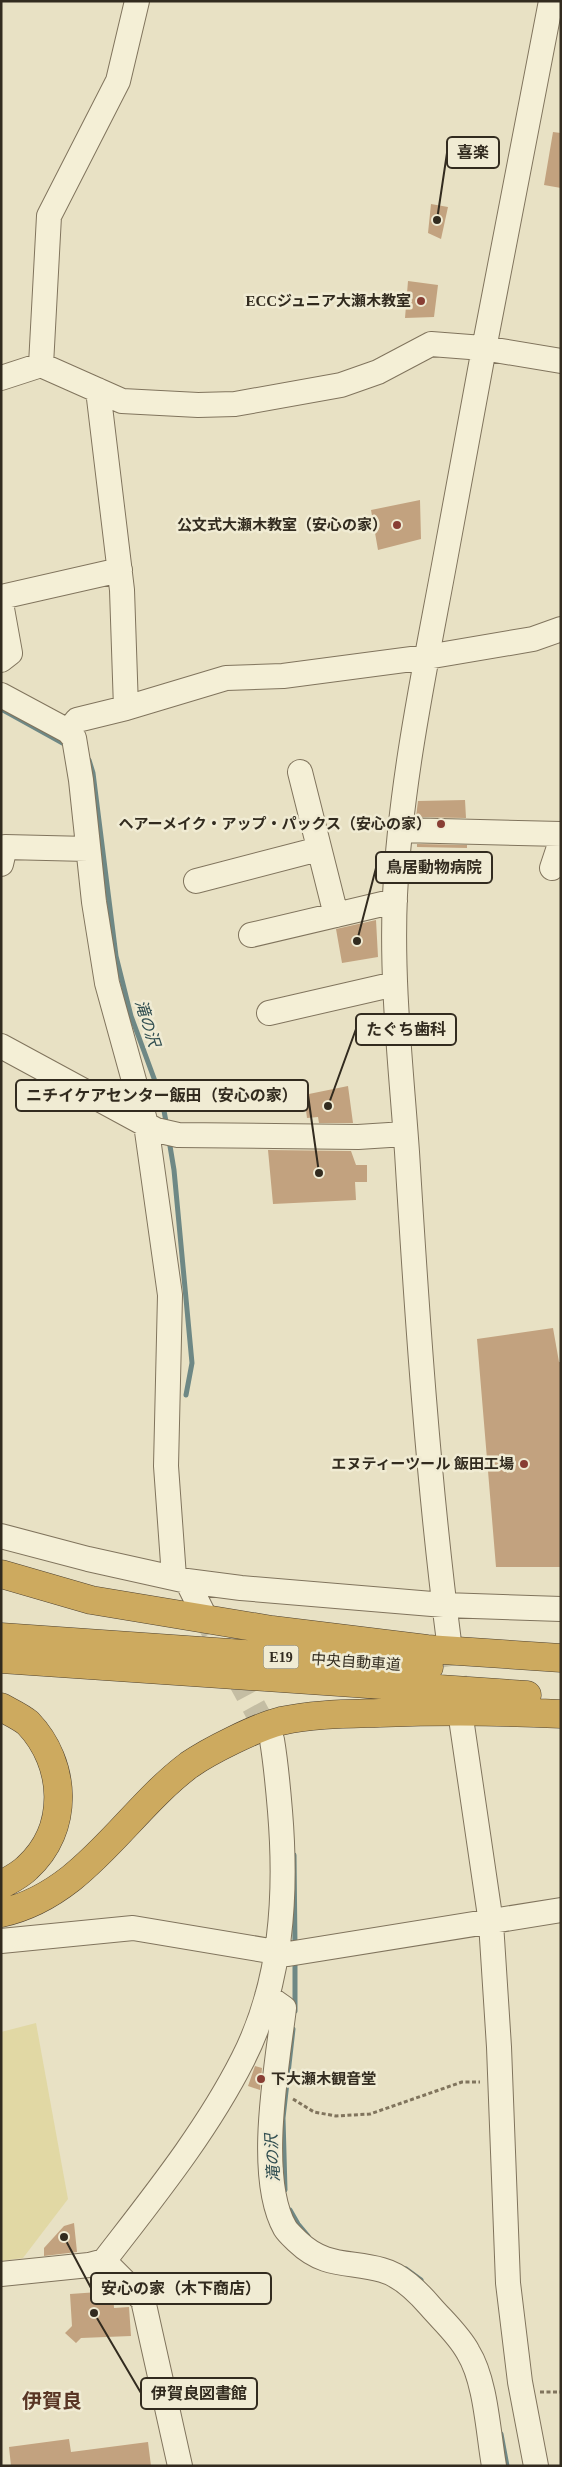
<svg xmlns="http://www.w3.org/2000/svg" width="562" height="2467" viewBox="0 0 562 2467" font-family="'Times New Roman','Noto Sans JP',serif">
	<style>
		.sand { fill: #e1d8a4 }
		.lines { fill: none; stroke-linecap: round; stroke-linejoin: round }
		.stream { stroke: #6e8885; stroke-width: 5 }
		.building { fill: #c2a27f }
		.minor-tunnel { stroke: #c4bda3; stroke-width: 24; stroke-dasharray: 24 12; stroke-linecap: butt }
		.minor-casing { stroke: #80745d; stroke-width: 26 }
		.highway-casing { stroke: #4f4230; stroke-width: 29 }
		.path { stroke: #80745d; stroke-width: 3; stroke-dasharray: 4 2.5; stroke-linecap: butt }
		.minor { stroke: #f4efd6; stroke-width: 24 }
		.highway { stroke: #cdaa5f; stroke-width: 28 }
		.poi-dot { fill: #883e34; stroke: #f0ebd3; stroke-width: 2 }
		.labels { text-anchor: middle; stroke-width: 5; stroke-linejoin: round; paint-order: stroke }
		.shield { fill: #f0ebd3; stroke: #6b6555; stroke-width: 1 }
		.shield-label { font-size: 14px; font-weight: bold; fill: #322b1f }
		.poi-label { font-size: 15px; font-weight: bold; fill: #322b1f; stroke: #f0ebd3; text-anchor: end }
		.street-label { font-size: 15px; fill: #322b1f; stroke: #f0ebd3 }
		.water-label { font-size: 16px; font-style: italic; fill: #304e50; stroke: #f0ebd3 }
		.district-label { font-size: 20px; font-weight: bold; fill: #593524; stroke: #f0ebd3 }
		.leader { fill: none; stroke: #322b1f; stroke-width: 2 }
		.callout-dot { fill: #322b1f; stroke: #f0ebd3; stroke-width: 2 }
		.callout { fill: #f0ebd3; stroke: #322b1f; stroke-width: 2 }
		.callout-label { font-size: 16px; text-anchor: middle; font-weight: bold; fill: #322b1f }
	</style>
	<rect width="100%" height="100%" fill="#e8e1c4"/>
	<!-- sand -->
	<path class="sand" d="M 36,2023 L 68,2199 L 23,2258 L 1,2261 L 1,2032 Z"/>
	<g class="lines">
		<!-- stream -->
		<path class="stream" d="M 1,709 L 68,746
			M 89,760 L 93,773 L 116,956 L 131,1016 L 162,1100 L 167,1127
			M 169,1140 L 174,1170 L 192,1363 L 186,1395
			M 294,1855 L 295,1946
			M 295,1960 L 295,2011
			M 285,2190 L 283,2118 L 293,2029
			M 290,2210 L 298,2224 L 308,2236
			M 406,2269 L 421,2280
			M 501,2434 L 507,2466"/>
	</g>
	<!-- building -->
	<path class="building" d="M 553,132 L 561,133 L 561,188 L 544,185 Z
		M 431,204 L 448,207 L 441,239 L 428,233 Z
		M 408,281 L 438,285 L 434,317 L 405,318 Z
		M 420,500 L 421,539 L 378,550 L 371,510 Z
		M 465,800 L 466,818 L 416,817 L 418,801 Z
		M 417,844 L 467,845 L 467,848 L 417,847 Z
		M 376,920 L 378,957 L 342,963 L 336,929 Z
		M 348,1086 L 353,1123 L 319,1123 L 318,1117 L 307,1118 L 304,1095 Z
		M 268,1150 L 351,1151 L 356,1165 L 367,1165 L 367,1182 L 355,1182 L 356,1200 L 273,1204 Z
		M 553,1328 L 559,1362 L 561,1362 L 561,1567 L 496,1567 L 477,1339 Z
		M 255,2066 L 262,2068 L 260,2090 L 248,2086 Z
		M 74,2223 L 77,2252 L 44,2256 L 44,2248 L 64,2226 Z
		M 113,2291 L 114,2308 L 129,2307 L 131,2336 L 81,2338 L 76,2343 L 65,2333 L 72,2326 L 70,2294 Z
		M 69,2439 L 71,2452 L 148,2442 L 151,2466 L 11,2466 L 9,2447 Z"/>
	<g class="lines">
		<!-- minor-tunnel -->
		<path class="minor-tunnel" d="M 202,1611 L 272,1740
			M 449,1642 L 460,1709"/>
		<!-- minor casing -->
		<g class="minor-casing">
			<path id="minor" d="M 41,365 L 49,216 L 118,81 L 137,1
				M 1,378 L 41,365 L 122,401 L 198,405 L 235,404 L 341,385 L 378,372 L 431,344 L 483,348 L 561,361
				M 98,390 L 122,590 L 126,708
				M 1,597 L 120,570
				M 1,603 L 10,653 L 1,660
				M 1,695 L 68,731 L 74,738 L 81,780 L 94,902 L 107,983 L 146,1124 L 170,1295 L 166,1466 L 174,1577
				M 68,731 L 77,720 L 126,708 L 226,678 L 283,676 L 427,657 L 533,639 L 561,629
				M 300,772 L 336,915
				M 400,830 L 561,834
				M 1,864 L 5,847 L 88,849
				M 552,868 L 561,841
				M 196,881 L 319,849
				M 251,935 L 395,901
				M 269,1013 L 395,984
				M 1,1046 L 156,1130 L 178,1135 L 358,1137 L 405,1134
				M 1,1536 L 88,1559 L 187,1581 L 241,1588 L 444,1605 L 561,1609
				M 187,1581 L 202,1611
				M 449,1642 C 428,1479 417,1316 407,1152 C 401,1067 391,981 395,895 C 401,778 426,664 447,549 C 480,366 515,184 551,1
				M 462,1725 L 491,1923 L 499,2047 L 508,2283 L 520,2382 L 536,2466
				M 1,1941 L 133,1928 L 288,1954 L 561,1910
				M 267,1996 L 284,2008 C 277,2066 256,2177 285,2228 C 288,2233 294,2238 298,2242 C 325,2268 350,2261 382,2270 C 401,2275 417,2291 430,2306 C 442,2320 459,2335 468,2352 C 486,2381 488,2432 494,2466
				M 104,2261 L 143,2300 L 180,2466
				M 1,2274 L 89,2265 L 104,2261 C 154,2196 206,2132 243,2059 C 282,1982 287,1895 280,1811 C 278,1787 276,1764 272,1740"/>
		</g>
		<!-- highway casing -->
		<g class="highway-casing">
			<path id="highway" d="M 1,1574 L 91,1600 L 272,1630 L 427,1649 L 561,1658
				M 1,1637 L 429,1667
				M 1,1659 L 527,1695
				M 1,1707 C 10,1712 21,1717 28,1723 C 67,1764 70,1829 27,1868 C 20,1875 10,1880 1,1885
				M 1,1913 C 84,1895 125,1813 189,1765 C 209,1751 257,1727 281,1721 C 313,1714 346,1714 379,1713 C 439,1711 500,1711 561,1714"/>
		</g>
		<!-- path -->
		<path class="path" d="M 293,2099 L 314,2112 L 336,2116 L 370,2114 L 462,2082 L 480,2082
			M 540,2392 L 561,2392"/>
		<!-- minor -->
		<use href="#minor" class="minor"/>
		<!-- highway -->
		<use href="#highway" class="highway"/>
	</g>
	<!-- markers -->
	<g class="poi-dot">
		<circle cx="421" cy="301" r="5"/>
		<circle cx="397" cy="525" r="5"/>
		<circle cx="441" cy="824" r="5"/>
		<circle cx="524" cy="1464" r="5"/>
		<circle cx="261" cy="2079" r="5"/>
	</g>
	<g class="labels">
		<!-- shield labels -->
		<rect class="shield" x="263.5" y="1645.5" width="35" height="23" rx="4"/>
		<g class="shield-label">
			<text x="281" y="1662">E19</text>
		</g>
		<!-- poi labels -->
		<g class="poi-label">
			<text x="411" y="306">ECCジュニア大瀬木教室</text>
			<text x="387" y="530">公文式大瀬木教室（安心の家）</text>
			<text x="431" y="829">ヘアーメイク・アップ・パックス（安心の家）</text>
			<text x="514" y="1469">エヌティーツール 飯田工場</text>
			<text x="271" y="2084" text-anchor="start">下大瀬木観音堂</text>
		</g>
		<!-- street labels -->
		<g class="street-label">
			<text transform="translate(356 1662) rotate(4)" y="5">中央自動車道</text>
		</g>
		<!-- water labels -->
		<g class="water-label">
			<text transform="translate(148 1023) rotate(72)" y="6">滝の沢</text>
			<text transform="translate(272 2158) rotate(-93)" y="6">滝の沢</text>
		</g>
		<!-- district labels -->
		<g class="district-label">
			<text x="52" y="2408">伊賀良</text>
		</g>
	</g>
	<!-- callouts -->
	<path class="leader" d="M437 220L447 153M357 941L376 868M328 1106L356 1029M319 1173L308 1095M64 2237L91 2288M94 2313L141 2393"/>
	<g class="callout-dot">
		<circle cx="437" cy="220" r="5"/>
		<circle cx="357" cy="941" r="5"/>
		<circle cx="328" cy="1106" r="5"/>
		<circle cx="319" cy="1173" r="5"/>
		<circle cx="64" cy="2237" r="5"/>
		<circle cx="94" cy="2313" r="5"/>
	</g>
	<g class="callout">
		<rect x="447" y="137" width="52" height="31" rx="5"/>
		<rect x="376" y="852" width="116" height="31" rx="5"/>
		<rect x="356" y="1014" width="100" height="31" rx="5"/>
		<rect x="16" y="1080" width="292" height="31" rx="5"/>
		<rect x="91" y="2273" width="180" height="31" rx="5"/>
		<rect x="141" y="2378" width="116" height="31" rx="5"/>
	</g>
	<g class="callout-label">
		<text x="473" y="158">喜楽</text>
		<text x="434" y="873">鳥居動物病院</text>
		<text x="406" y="1035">たぐち歯科</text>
		<text x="162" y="1101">ニチイケアセンター飯田（安心の家）</text>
		<text x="181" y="2294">安心の家（木下商店）</text>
		<text x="199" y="2399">伊賀良図書館</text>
	</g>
	<!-- border -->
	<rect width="562" height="2467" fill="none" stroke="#322b1f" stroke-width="5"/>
</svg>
